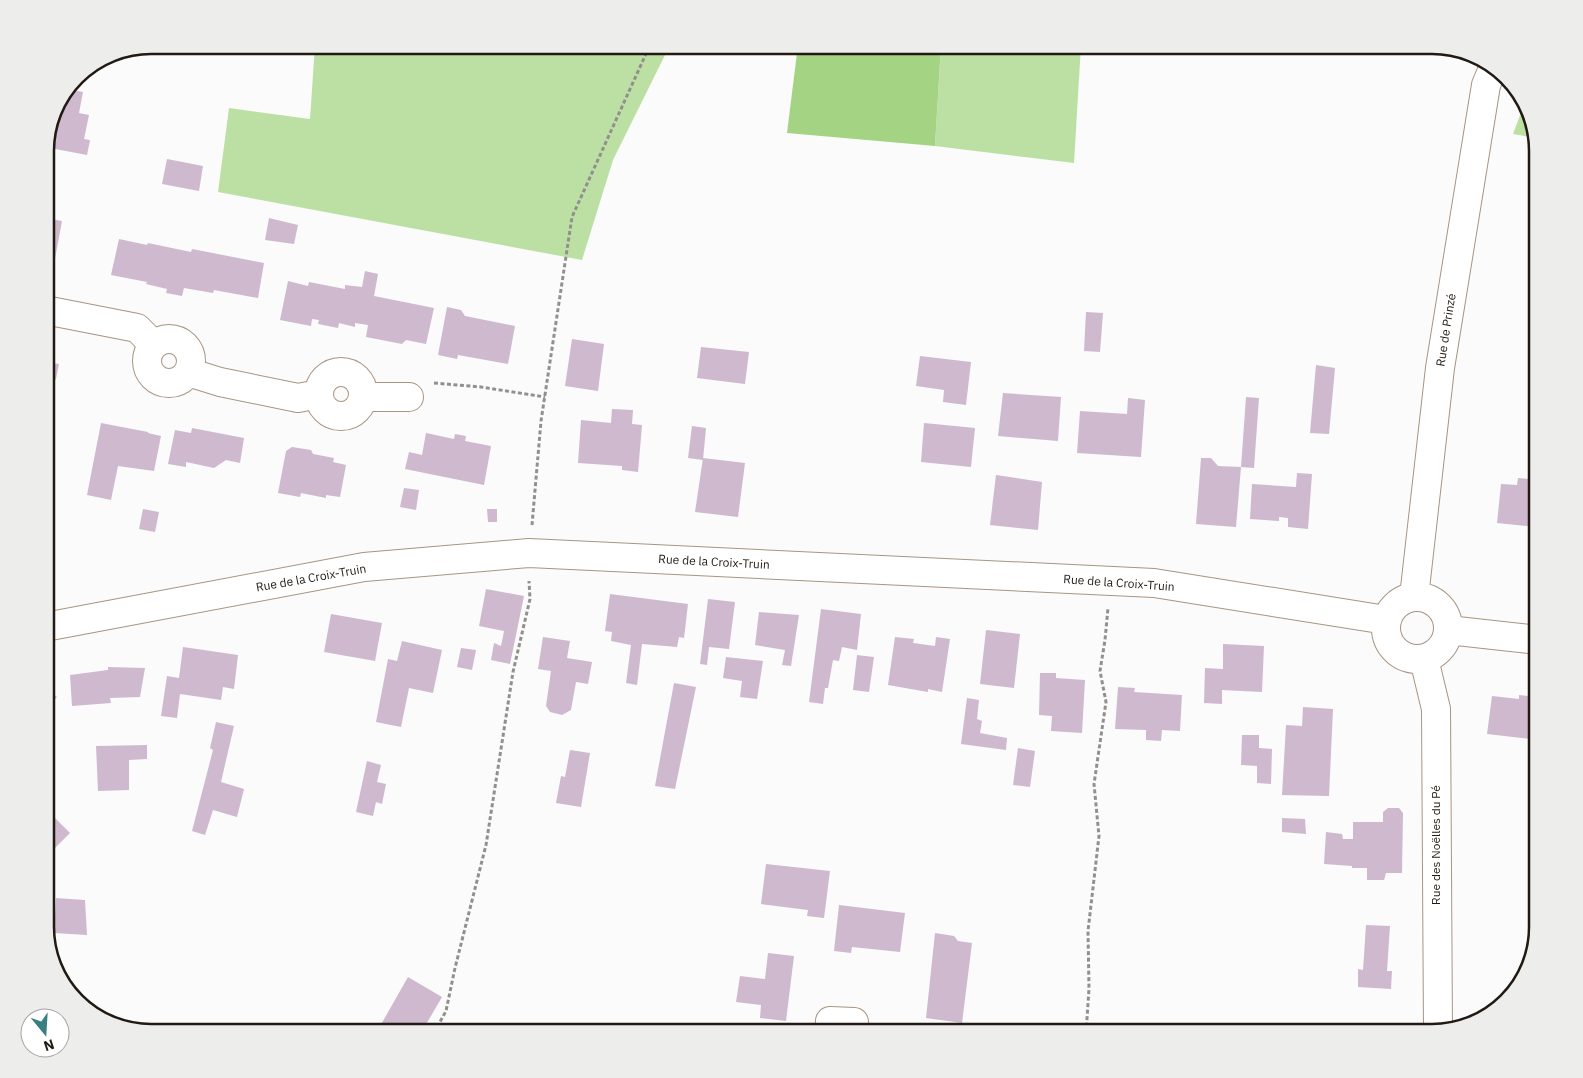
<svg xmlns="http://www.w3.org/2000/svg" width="1583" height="1078" viewBox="0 0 1583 1078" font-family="'IBM Plex Sans',sans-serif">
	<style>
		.green { fill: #bce0a4 }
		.forest { fill: #a5d384 }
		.building { fill: #ceb9ce }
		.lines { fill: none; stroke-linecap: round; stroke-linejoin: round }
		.street-casing { stroke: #a99481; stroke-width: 30 }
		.secondary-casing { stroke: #a99481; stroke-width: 30 }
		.path { stroke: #938f8c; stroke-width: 3; stroke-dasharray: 4 2.5; stroke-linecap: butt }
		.street { stroke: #fff; stroke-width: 28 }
		.secondary { stroke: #fff; stroke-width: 28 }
		.labels { text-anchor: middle; stroke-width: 4; stroke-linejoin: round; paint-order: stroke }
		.street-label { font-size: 12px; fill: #211912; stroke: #fff }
		.rim { fill: none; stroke: #211912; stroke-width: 2.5 }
	</style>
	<rect width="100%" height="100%" fill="#fbfbfb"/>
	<!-- green -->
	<path class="green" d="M 315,45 L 670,45 L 613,160 L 582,260 L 218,192 L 229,108 L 310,119 Z
		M 941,45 L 1081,45 L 1074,163 L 935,146 Z
		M 1525,102 L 1527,104 L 1535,138 L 1513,134 Z"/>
	<!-- forest -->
	<path class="forest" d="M 798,45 L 941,45 L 935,146 L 787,133 Z"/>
	<!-- building -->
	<path class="building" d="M 67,89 L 83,92 L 79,113 L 89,115 L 84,139 L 90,140 L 87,155 L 45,147 L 53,110 Z
		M 167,159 L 203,166 L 199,191 L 162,184 Z
		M 45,218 L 62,221 L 52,275 L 45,274 Z
		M 269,218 L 298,225 L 294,244 L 265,240 Z
		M 119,239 L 147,245 L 148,243 L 191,252 L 192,249 L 264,263 L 258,298 L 214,290 L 213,293 L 184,288 L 182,296 L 166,293 L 167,289 L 146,284 L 147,282 L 111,275 Z
		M 365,271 L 378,274 L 374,296 L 434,308 L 426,344 L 406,340 L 402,344 L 366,337 L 368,325 L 355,323 L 355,327 L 339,323 L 338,328 L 318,324 L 319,320 L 312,319 L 311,326 L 280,320 L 288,281 L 308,286 L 309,282 L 345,289 L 345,285 L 362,287 Z
		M 447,307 L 461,310 L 465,316 L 515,326 L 508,364 L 458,355 L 457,359 L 438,355 Z
		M 1086,312 L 1103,313 L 1100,352 L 1084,351 Z
		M 572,339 L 604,344 L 598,391 L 565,386 Z
		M 701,347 L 749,352 L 745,384 L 697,378 Z
		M 920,356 L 971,362 L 966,405 L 943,402 L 944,390 L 916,386 Z
		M 45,362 L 59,364 L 56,379 L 51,384 L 48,401 L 50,407 L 48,420 L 55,422 L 52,440 L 45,438 Z
		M 1316,365 L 1335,368 L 1329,434 L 1310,433 Z
		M 1003,393 L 1061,397 L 1058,441 L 998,436 Z
		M 1246,397 L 1259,398 L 1254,468 L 1241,467 Z
		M 1128,398 L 1145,400 L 1141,457 L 1077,453 L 1080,411 L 1127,414 Z
		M 612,409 L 633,410 L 632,424 L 642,425 L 638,472 L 622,470 L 622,466 L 578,463 L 581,420 L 611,423 Z
		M 101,423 L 148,432 L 148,433 L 161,436 L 154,471 L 118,466 L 111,500 L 87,495 Z
		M 924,423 L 975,428 L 971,467 L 921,462 Z
		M 692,426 L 706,428 L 703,460 L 688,458 Z
		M 192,428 L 244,438 L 240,463 L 226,460 L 214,468 L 186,462 L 186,467 L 168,464 L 175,430 L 191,433 Z
		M 426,433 L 454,439 L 455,434 L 466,436 L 465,441 L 491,446 L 484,485 L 405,469 L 409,452 L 422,455 Z
		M 292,447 L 311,450 L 313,454 L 334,458 L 333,462 L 346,465 L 340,497 L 326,495 L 326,498 L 301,493 L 300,497 L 278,493 L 286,451 Z
		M 703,458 L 745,463 L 738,517 L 695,512 Z
		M 1201,458 L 1211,458 L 1218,466 L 1241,467 L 1236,527 L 1196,524 Z
		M 1297,473 L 1312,474 L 1308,529 L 1288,527 L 1288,518 L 1279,517 L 1279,521 L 1250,519 L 1252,484 L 1296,487 Z
		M 996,475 L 1042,482 L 1038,530 L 990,525 Z
		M 1518,478 L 1538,480 L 1538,544 L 1534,544 L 1536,527 L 1497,523 L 1501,484 L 1517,485 Z
		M 404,488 L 419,490 L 416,510 L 400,507 Z
		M 143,509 L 159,512 L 155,532 L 139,529 Z
		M 487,509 L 497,509 L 497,522 L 488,522 Z
		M 486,589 L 524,596 L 510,664 L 491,660 L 494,643 L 501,646 L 504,631 L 479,626 Z
		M 610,594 L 688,604 L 684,638 L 679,637 L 677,647 L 642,644 L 637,685 L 626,683 L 631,645 L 611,641 L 612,632 L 605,631 Z
		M 708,599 L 735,602 L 729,649 L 709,647 L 707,665 L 700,664 Z
		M 821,609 L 861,614 L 857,650 L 842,647 L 839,661 L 833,660 L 828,688 L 825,688 L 823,704 L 809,702 Z
		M 759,612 L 799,615 L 791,666 L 782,665 L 785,650 L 755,645 Z
		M 331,614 L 382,623 L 375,661 L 324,652 Z
		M 986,630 L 1020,634 L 1014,688 L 980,684 Z
		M 543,637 L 570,641 L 567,658 L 592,662 L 588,684 L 576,682 L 571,710 L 562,715 L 550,712 L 546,706 L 551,671 L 538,669 Z
		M 895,637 L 914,639 L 913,643 L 935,646 L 936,637 L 950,639 L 942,692 L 928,689 L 928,692 L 888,685 Z
		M 402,641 L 442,650 L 433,693 L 409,688 L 401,727 L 376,722 L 388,659 L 397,661 Z
		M 1223,644 L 1264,646 L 1262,692 L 1222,690 L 1222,704 L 1204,703 L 1205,668 L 1223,669 Z
		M 183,647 L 238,655 L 234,689 L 223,687 L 221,700 L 180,694 L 177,718 L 161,716 L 167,676 L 179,678 Z
		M 461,648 L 476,650 L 472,670 L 457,667 Z
		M 857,655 L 874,657 L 869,692 L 853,690 Z
		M 726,657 L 763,661 L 757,699 L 740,697 L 742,681 L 723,678 Z
		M 108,667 L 145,668 L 140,697 L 110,698 L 111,703 L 72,706 L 70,675 L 108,670 Z
		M 1040,673 L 1056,673 L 1056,678 L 1085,680 L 1082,733 L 1051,731 L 1052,716 L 1039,715 Z
		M 674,683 L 696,687 L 675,789 L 655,786 Z
		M 45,687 L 57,697 L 45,711 Z
		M 1118,687 L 1135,688 L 1134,692 L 1182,695 L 1180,731 L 1162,730 L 1161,741 L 1146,740 L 1146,730 L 1115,729 Z
		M 1519,695 L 1538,697 L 1538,740 L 1487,734 L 1492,696 L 1519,699 Z
		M 967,698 L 979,700 L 977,719 L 982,721 L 980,733 L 1007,738 L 1006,750 L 961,744 Z
		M 1303,707 L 1333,709 L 1329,796 L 1282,795 L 1286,725 L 1302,726 Z
		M 216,722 L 234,726 L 221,782 L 244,789 L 237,817 L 213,810 L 205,835 L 192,831 L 213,750 L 210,748 Z
		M 1242,735 L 1259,735 L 1259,748 L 1272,749 L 1271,784 L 1257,783 L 1257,766 L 1241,765 Z
		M 147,745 L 147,759 L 129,760 L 129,790 L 98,791 L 96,746 Z
		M 1018,748 L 1035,751 L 1030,787 L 1013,785 Z
		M 570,750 L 590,753 L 581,807 L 556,803 L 561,776 L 565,777 Z
		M 367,761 L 381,765 L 377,782 L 386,784 L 382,804 L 376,802 L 373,816 L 356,812 Z
		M 45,808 L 70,833 L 45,858 Z
		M 1388,808 L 1399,808 L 1403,813 L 1402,873 L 1386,873 L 1384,880 L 1367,880 L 1367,868 L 1352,868 L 1352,866 L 1324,864 L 1326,832 L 1342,834 L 1343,839 L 1353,839 L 1353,822 L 1383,822 L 1383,812 Z
		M 1282,818 L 1305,819 L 1306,834 L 1282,832 Z
		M 766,864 L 830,871 L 824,918 L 807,916 L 808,910 L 761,904 Z
		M 56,898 L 85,900 L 87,935 L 54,933 Z
		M 839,905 L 905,913 L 900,952 L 852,947 L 851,953 L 834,951 Z
		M 1366,925 L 1390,926 L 1387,971 L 1392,971 L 1391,989 L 1358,987 L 1358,969 L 1363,970 Z
		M 935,933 L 954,936 L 958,941 L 972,943 L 962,1023 L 926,1018 Z
		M 768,953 L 794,956 L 786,1021 L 760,1018 L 761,1005 L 736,1002 L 740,976 L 765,979 Z
		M 408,977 L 442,997 L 421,1033 L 388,1033 L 379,1028 Z"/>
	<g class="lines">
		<!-- street casing -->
		<g class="street-casing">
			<path id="street" d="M 45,310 L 137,328 L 154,345
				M147 361a22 22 0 1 1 44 0a22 22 0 1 1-44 0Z
				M 188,372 L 220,382 L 298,398 L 319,394
				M319 394a22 22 0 1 1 44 0a22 22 0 1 1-44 0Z
				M 363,397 L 409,397
				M 1424,659 L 1436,709 L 1438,1032
				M 829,1033 L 830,1021 L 854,1022"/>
		</g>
		<!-- secondary casing -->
		<g class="secondary-casing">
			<path id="secondary" d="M1386 628a31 31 0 1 1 62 0a31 31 0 1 1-62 0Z
				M 1414,597 L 1440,368 L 1486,85 L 1494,66
				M 45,627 L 364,567 L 529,553 L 1154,583 L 1386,620
				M 1448,630 L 1538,640"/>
		</g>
		<!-- path -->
		<path class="path" d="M 434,383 L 481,387 L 545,397
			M 532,525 L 541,421 L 572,217 L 650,45
			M 434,1033 L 446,1011 L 455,968 L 486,845 L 513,672 L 530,599 L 529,581
			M 1086,1033 L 1089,989 L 1088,931 L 1099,836 L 1094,784 L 1106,702 L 1100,671 L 1105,640 L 1108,608"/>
		<!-- street -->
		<use href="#street" class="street"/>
		<!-- secondary -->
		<use href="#secondary" class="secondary"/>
	</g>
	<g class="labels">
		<!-- street labels -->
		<g class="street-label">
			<text transform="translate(1446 330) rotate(-81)" y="4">Rue de Prinzé</text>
			<text transform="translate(714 562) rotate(3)" y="4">Rue de la Croix-Truin</text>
			<text transform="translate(311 578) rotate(-10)" y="4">Rue de la Croix-Truin</text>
			<text transform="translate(1119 583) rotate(4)" y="4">Rue de la Croix-Truin</text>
			<text transform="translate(1436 845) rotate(-90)" y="4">Rue des Noëlles du Pé</text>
		</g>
	</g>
	<!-- crop -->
	<path d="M0 0H1583V1078H0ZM151 54H1432A97 97 0 0 1 1529 151V927A97 97 0 0 1 1432 1024H151A97 97 0 0 1 54 927V151A97 97 0 0 1 151 54Z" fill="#ededec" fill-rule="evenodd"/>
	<path class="rim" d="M151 54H1432A97 97 0 0 1 1529 151V927A97 97 0 0 1 1432 1024H151A97 97 0 0 1 54 927V151A97 97 0 0 1 151 54Z"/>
	<!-- north arrow -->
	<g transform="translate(45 1033) rotate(162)"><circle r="24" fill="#ffffff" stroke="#a6a3a0"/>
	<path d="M0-4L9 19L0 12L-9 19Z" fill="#377f80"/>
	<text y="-8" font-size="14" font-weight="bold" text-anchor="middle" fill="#211912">N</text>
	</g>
</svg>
